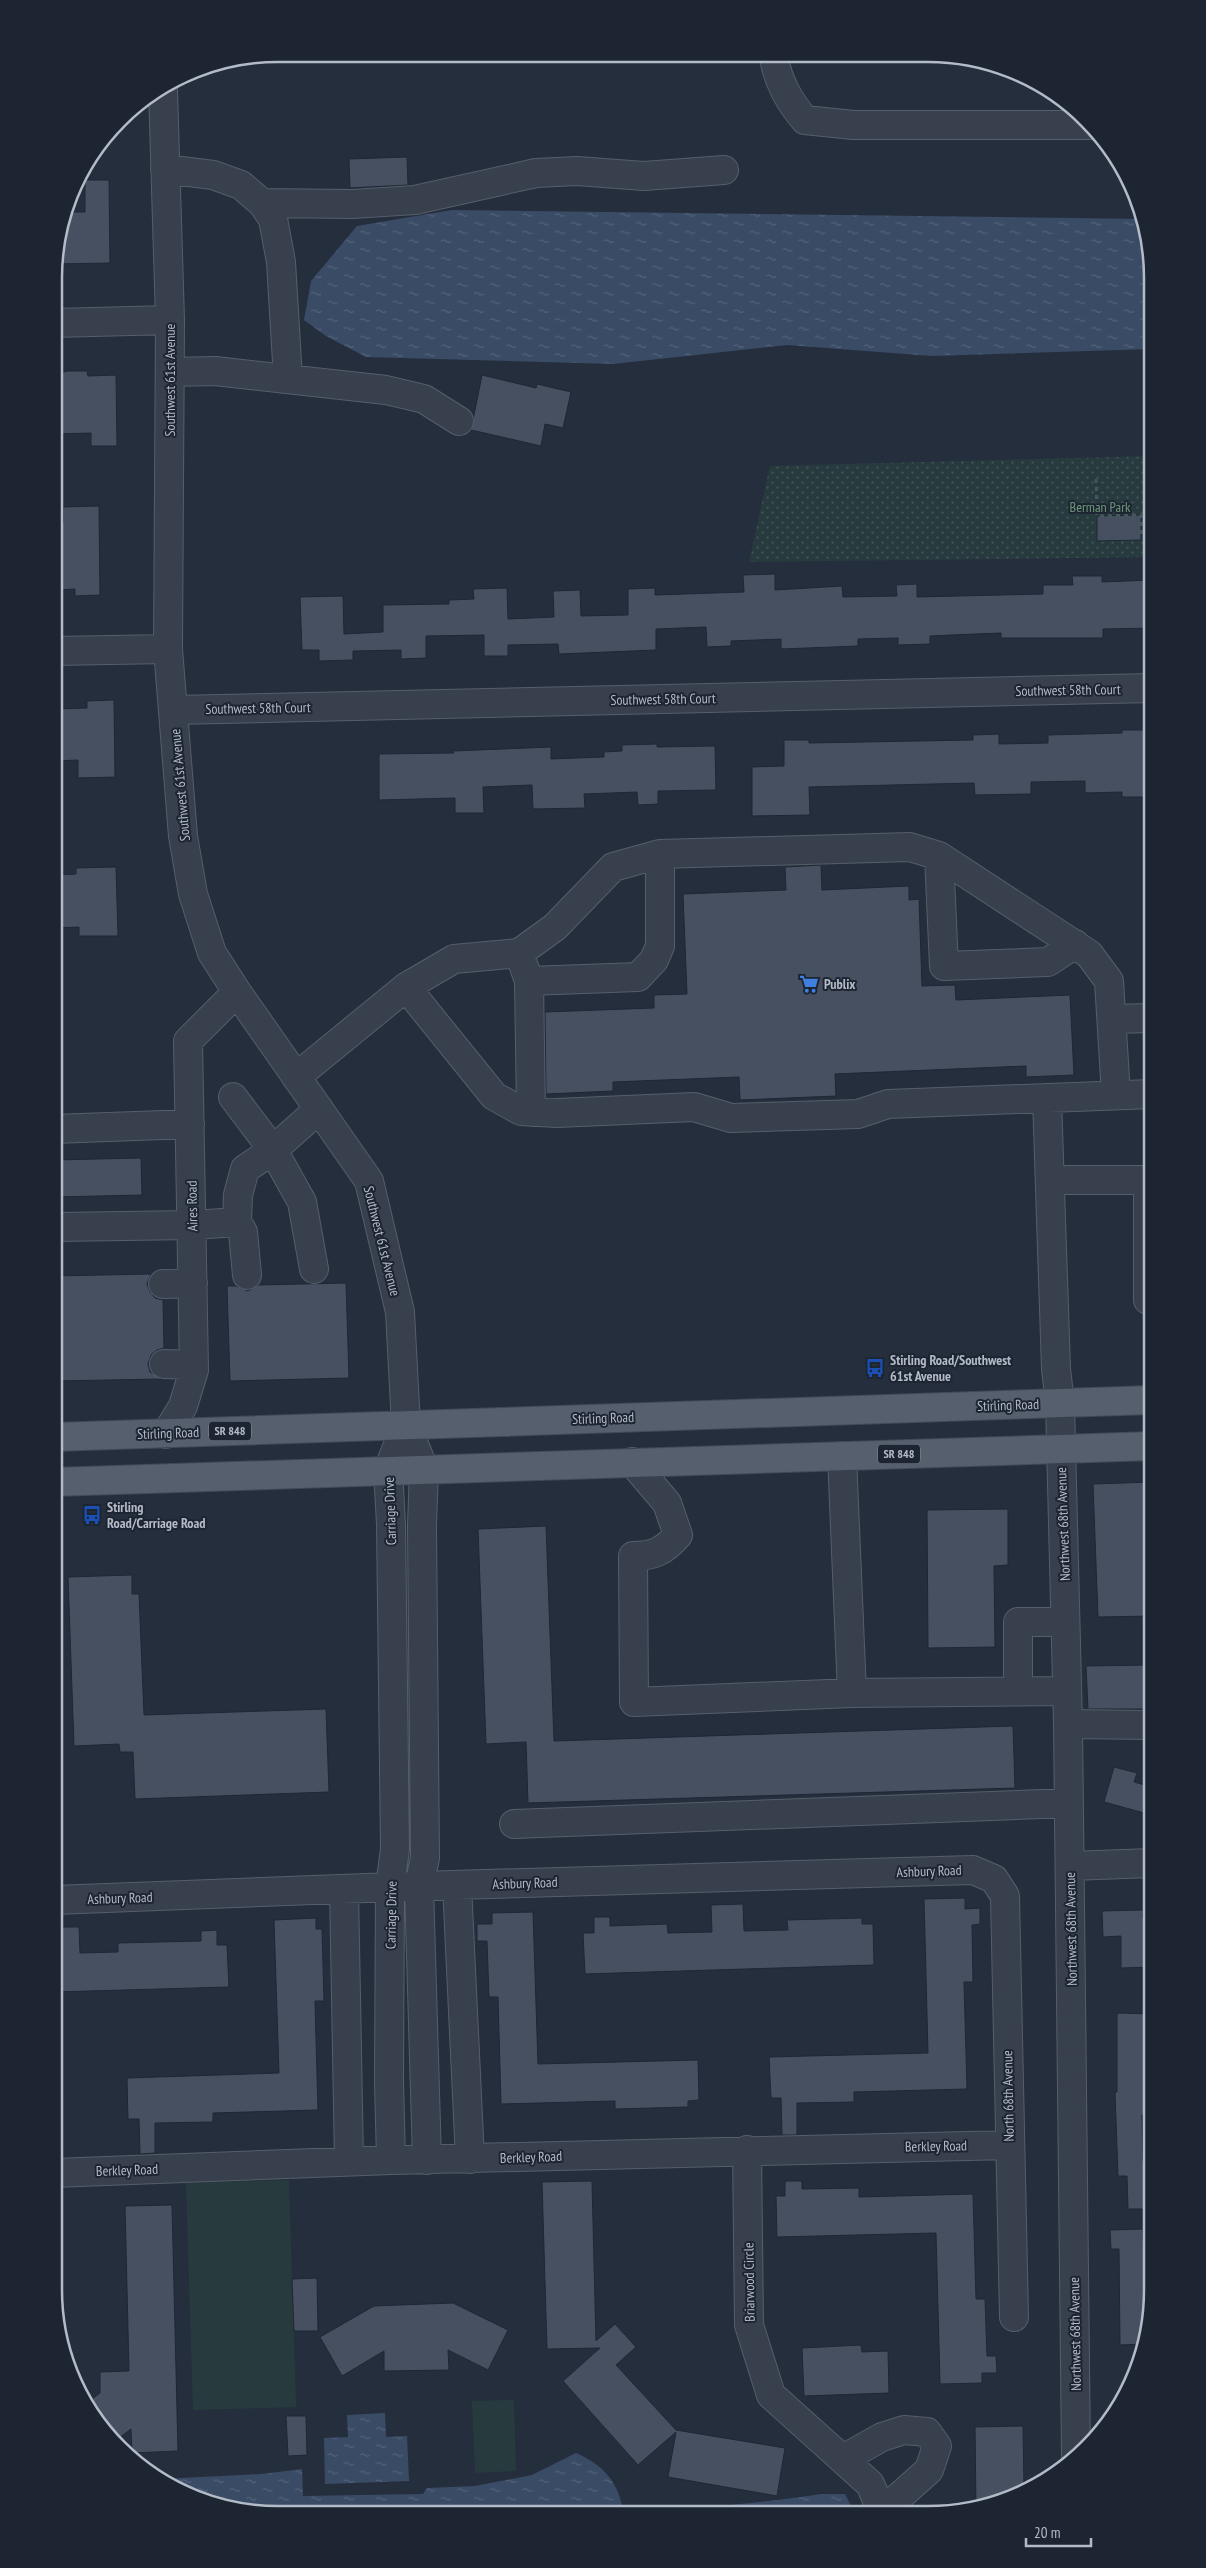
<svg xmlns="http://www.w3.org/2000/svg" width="1206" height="2568" viewBox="0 0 1206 2568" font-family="'PT Sans Narrow',sans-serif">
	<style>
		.park { fill: url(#park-dots) }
		.pitch { fill: #273b3e }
		.water { fill: url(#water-ripples) }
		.building { fill: #465061; stroke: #1f2734 }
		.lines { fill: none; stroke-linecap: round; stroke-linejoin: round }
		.minor-casing { stroke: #565e6b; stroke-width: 30 }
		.major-casing { stroke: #414956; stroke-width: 30 }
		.path { stroke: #44585b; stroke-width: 3; stroke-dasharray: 4 4; stroke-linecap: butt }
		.minor { stroke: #38404d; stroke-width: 28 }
		.major { stroke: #565f6d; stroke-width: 28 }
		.labels { text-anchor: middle; stroke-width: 4; stroke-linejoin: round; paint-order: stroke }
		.shield { fill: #1d2532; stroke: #878e9b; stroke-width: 1 }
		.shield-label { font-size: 12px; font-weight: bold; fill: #b4bbc8 }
		.street-label { font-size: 14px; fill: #b4bbc8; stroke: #1d2532 }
		.park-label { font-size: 14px; fill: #6c9977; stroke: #1d2532 }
		.poi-label { font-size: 14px; font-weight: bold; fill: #b4bbc8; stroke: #1d2532; text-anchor: start }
		.rim { fill: none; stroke: #b4bbc8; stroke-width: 2.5 }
	</style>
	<defs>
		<pattern id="park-dots" width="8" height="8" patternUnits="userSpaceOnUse" patternTransform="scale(1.25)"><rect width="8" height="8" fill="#273b3e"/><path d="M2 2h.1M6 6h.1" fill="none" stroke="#445558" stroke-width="1.8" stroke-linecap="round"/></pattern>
		<pattern id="water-ripples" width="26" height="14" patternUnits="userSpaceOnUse" patternTransform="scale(1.25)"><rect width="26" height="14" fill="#3a4b66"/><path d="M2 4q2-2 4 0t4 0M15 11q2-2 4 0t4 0" fill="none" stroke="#54637a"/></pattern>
	</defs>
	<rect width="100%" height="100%" fill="#252e3d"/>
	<!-- park -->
	<path class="park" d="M 1152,456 L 1152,557 L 749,562 L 770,466 Z"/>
	<!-- pitch -->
	<path class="pitch" d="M 289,2180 L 296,2407 L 193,2410 L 186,2183 Z
		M 514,2400 L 516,2471 L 475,2473 L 472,2401 Z"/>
	<!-- water -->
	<path class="water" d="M 452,210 L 1144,219 L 1152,279 L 1152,349 L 932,356 L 787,345 L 613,364 L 366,357 L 326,336 L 304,320 L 311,281 L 357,226 Z
		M 385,2413 L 386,2437 L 407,2436 L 409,2481 L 325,2484 L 324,2438 L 348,2437 L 347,2415 Z
		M 576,2453 C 601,2464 616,2479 622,2505 L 636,2512 L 235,2510 L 179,2491 L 161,2479 L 262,2474 L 302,2469 L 303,2496 L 423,2494 L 427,2488 L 475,2486 L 532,2475 Z
		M 821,2494 L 845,2494 L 855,2514 L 659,2513 C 713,2505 767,2503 821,2494 Z"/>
	<!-- building -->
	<path class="building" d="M 407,157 L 408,185 L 350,188 L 349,159 Z
		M 85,180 L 109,180 L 110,263 L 54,264 L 68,212 L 85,212 Z
		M 68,371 L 87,371 L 88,376 L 116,375 L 117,446 L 91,446 L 91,433 L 54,434 L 54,374 Z
		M 482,375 L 536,388 L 537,384 L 571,392 L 563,428 L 545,424 L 541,446 L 471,430 Z
		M 99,506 L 100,595 L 75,596 L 75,589 L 54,590 L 54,523 L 63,523 L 63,507 Z
		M 1141,515 L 1141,540 L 1097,541 L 1097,516 Z
		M 775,574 L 775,590 L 842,586 L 843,597 L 897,596 L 896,585 L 917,584 L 917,597 L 1043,594 L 1043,585 L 1073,585 L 1072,576 L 1102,576 L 1102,582 L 1152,580 L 1152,628 L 1103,629 L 1103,638 L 1001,638 L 1001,633 L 951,635 L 930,636 L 930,644 L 898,645 L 898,638 L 858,639 L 858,646 L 781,649 L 781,639 L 731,641 L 731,646 L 707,647 L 706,627 L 656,629 L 656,650 L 559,654 L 558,644 L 508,645 L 508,656 L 484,656 L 484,635 L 426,636 L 426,658 L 401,659 L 401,650 L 353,651 L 353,660 L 319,661 L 319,650 L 302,650 L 300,597 L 343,596 L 344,634 L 383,632 L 383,605 L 449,604 L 449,600 L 474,599 L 473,589 L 507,588 L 508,619 L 554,617 L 553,591 L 580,590 L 581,616 L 628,615 L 628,589 L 655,588 L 655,595 L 744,592 L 743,575 Z
		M 114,700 L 115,777 L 78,778 L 78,760 L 54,761 L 54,709 L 87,708 L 87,701 Z
		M 1122,730 L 1148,730 L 1148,740 L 1152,740 L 1152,797 L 1122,797 L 1122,792 L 1085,793 L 1085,781 L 1031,782 L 1031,794 L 975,795 L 974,783 L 809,787 L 810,815 L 752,816 L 752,767 L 784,766 L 784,740 L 809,740 L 809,743 L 973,740 L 973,735 L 999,734 L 999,744 L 1048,743 L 1048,735 L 1122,733 Z
		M 657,744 L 657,747 L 715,746 L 716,790 L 658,791 L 658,804 L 638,805 L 637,792 L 584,794 L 585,808 L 533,809 L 532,785 L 483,787 L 484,813 L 455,813 L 455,798 L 379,800 L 379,754 L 454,753 L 453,751 L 551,747 L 551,759 L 604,757 L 604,752 L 622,751 L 622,745 Z
		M 821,865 L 822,890 L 909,886 L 909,900 L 919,899 L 922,986 L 955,985 L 956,1000 L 1070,995 L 1074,1075 L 1026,1077 L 1026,1066 L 835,1074 L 836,1096 L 740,1100 L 739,1077 L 613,1082 L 613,1091 L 546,1094 L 545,1012 L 654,1008 L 654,995 L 687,994 L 683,894 L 786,890 L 785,867 Z
		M 116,867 L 118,936 L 79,936 L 79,927 L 54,928 L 54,875 L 76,874 L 76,868 Z
		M 141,1158 L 142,1195 L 54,1197 L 54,1160 Z
		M 151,1274 L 147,1284 L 150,1292 L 155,1298 L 163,1300 L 164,1348 L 157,1350 L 151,1355 L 148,1364 L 150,1372 L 162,1379 L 54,1381 L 54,1276 Z
		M 346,1283 L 349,1378 L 230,1381 L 227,1286 L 236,1286 L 248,1291 L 258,1285 Z
		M 1152,1482 L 1152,1616 L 1098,1617 L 1093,1484 Z
		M 1008,1509 L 1008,1565 L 994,1566 L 995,1647 L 928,1648 L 927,1510 Z
		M 546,1526 L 554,1741 L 1013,1726 L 1015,1788 L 528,1803 L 526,1742 L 486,1744 L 478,1529 Z
		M 132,1575 L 132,1594 L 139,1594 L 144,1715 L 326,1709 L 329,1792 L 135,1799 L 133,1752 L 120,1752 L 119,1744 L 74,1746 L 68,1577 Z
		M 1152,1665 L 1152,1709 L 1088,1709 L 1086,1666 Z
		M 1114,1767 L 1137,1773 L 1134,1782 L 1152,1787 L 1148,1814 L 1104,1802 Z
		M 965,1898 L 965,1909 L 980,1908 L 980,1924 L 972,1925 L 973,1982 L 964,1982 L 967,2089 L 854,2092 L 854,2102 L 797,2103 L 797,2135 L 782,2135 L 781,2098 L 771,2098 L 769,2057 L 928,2053 L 924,1899 Z
		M 743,1904 L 744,1931 L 788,1930 L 787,1920 L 862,1918 L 862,1924 L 873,1924 L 874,1965 L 585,1974 L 583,1933 L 594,1933 L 594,1917 L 610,1917 L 610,1926 L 667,1924 L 668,1933 L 712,1932 L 711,1905 Z
		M 1143,1910 L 1143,1918 L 1152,1918 L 1152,1967 L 1121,1968 L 1121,1936 L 1103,1937 L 1102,1911 Z
		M 533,1912 L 538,2064 L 698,2060 L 699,2100 L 688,2101 L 688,2107 L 615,2109 L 615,2101 L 501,2104 L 498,1997 L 489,1997 L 487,1941 L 477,1941 L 477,1924 L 492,1924 L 492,1913 Z
		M 316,1918 L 316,1929 L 322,1929 L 324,2001 L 315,2001 L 318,2110 L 213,2113 L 213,2122 L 155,2123 L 155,2153 L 140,2154 L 139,2119 L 128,2119 L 127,2078 L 279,2073 L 274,1920 Z
		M 54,1927 L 79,1927 L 80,1953 L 118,1952 L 118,1943 L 201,1941 L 201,1931 L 217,1930 L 217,1945 L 227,1945 L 229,1987 L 54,1992 Z
		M 1117,2013 L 1152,2014 L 1152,2115 L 1142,2115 L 1143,2161 L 1152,2161 L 1152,2209 L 1128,2209 L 1127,2176 L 1118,2176 L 1115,2092 L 1117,2092 Z
		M 592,2181 L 596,2341 L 615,2324 L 636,2347 L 616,2365 L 676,2430 L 785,2448 L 777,2496 L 668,2477 L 676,2432 L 638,2465 L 563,2381 L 600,2348 L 547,2349 L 542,2182 Z
		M 785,2181 L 802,2181 L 802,2189 L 859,2188 L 859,2197 L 973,2194 L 976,2299 L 985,2299 L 987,2356 L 996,2356 L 997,2373 L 982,2373 L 982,2383 L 940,2384 L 936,2233 L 777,2237 L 776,2196 L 785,2196 Z
		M 172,2205 L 178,2451 L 132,2453 L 131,2429 L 115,2441 L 92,2414 L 87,2403 L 100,2393 L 100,2372 L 129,2371 L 125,2206 Z
		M 1143,2229 L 1145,2299 L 1152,2299 L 1152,2304 L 1142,2344 L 1120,2345 L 1119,2249 L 1111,2249 L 1110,2230 Z
		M 317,2278 L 318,2331 L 294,2331 L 292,2279 Z
		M 453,2303 L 508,2330 L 488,2370 L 448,2350 L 449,2370 L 384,2371 L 384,2351 L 342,2376 L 320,2337 L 374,2306 Z
		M 861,2345 L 862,2352 L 888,2351 L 889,2393 L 804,2396 L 802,2348 Z
		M 286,2416 L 306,2416 L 307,2455 L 288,2456 Z
		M 1023,2426 L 1024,2489 L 986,2507 L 976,2508 L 975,2427 Z"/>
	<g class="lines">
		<!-- minor casing -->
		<g class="minor-casing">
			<path id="minor" d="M 774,57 C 777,80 790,103 805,120 L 853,125 L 1089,125
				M 163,90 L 170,320 L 168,649 L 183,836 L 193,894 L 212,953 L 237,992 L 369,1181 L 400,1312 L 406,1425 L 424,1469 L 422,1525 L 425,1858 L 419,1886 L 427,2160
				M 165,169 L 213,175 L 241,185 L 262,203 L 273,219 L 281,262 L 288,379
				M 262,203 L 352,204 L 415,200 L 536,173 L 577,171 L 644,176 L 724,170
				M 54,323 L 170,320
				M 170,372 L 215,371 L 386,390 L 424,399 L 459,421
				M 54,651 L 168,649
				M 174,710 L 1152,688
				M 939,856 L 944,966 L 1048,962 L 1075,944
				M 523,964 L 529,981 L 531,1112
				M 529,981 L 638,977 L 654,960 L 660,946 L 660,854
				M 406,987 L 454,959 L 519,953 L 555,927 L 613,867 L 660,854 L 910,847 L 939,856 L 1089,954 L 1109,981 L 1116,1095
				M 1112,1019 L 1152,1018
				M 296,1077 L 406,987 L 494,1096 L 521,1111 L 557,1113 L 694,1107 L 731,1118 L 858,1114 L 888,1104 L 1152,1094
				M 233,1097 L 273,1150 L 302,1202 L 314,1269
				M 1047,1098 L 1056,1369 L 1060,1403 L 1068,1724 L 1076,2455
				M 54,1129 L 190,1124
				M 1050,1180 L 1148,1180 L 1152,1177
				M 1148,1180 L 1148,1300 L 1152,1300
				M 54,1227 L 193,1225 L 237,1222
				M 247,1275 L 243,1232 L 237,1222 L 238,1195 L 245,1169 L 273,1150 L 319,1109
				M 163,1284 L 193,1283
				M 164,1364 L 194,1365
				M 166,1434 L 183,1406 L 194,1370 L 188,1041 L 237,992
				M 842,1456 L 852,1693
				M 632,1462 L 667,1503 L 678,1535 C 664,1551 654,1556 633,1556 L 634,1702 L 852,1693 L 1067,1691
				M 1018,1690 L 1018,1622 L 1065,1622
				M 1068,1724 L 1152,1725
				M 514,1824 L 1069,1803
				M 1070,1866 L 1152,1863
				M 457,1885 L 470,2159
				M 344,1889 L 349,2161
				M 54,1900 L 419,1886 L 973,1870 L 994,1879 L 1005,1896 L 1014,2317
				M 747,2150 L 749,2325 L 771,2395 L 870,2484 L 883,2514
				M 391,2160 L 389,2082 L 390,1887 L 395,1849 L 391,1524 L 388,1470 L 406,1425
				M 54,2173 L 391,2160 L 1009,2145
				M 843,2459 L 882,2437 L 904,2430 L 927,2432 L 937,2446 L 929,2470 L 882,2512"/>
		</g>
		<!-- major casing -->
		<g class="major-casing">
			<path id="major" d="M 54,1437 L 1152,1400
				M 54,1482 L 1152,1446"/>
		</g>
		<!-- path -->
		<path class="path" d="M 1096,479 L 1097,516 L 1141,515 L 1141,534 L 1152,534"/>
		<!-- minor -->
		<use href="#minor" class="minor"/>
		<!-- major -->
		<use href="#major" class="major"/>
	</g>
	<!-- icons -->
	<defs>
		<g id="supermarket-bare" transform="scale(1.5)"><path d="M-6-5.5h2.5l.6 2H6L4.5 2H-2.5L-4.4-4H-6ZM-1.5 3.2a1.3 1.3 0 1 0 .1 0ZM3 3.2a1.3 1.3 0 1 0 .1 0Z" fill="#3f7fe0" stroke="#1d2532" stroke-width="2.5" paint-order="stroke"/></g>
		<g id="bus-bare" transform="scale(1.5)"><path d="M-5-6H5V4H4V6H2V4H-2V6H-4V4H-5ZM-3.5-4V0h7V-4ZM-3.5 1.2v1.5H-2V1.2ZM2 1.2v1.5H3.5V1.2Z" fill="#1a4fb4" stroke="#1d2532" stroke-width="2.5" paint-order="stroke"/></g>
	</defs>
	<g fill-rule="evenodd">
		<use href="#supermarket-bare" x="809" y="984"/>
		<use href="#bus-bare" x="875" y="1368"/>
		<use href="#bus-bare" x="92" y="1515"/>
	</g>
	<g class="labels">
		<!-- shield labels -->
		<g class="shield">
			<rect x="209" y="1421.5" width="42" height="19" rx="4"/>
			<rect x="878" y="1444.5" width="42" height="19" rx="4"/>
		</g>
		<g class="shield-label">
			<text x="230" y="1435">SR 848</text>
			<text x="899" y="1458">SR 848</text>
		</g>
		<!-- street labels -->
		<g class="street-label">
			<text transform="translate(170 380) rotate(-90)" y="5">Southwest 61st Avenue</text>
			<text transform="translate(1068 690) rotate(-1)" y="5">Southwest 58th Court</text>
			<text transform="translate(663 699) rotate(-1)" y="5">Southwest 58th Court</text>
			<text transform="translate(258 708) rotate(-1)" y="5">Southwest 58th Court</text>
			<text transform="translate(180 785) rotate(-95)" y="5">Southwest 61st Avenue</text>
			<text transform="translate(192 1206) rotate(-91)" y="5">Aires Road</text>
			<text transform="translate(382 1241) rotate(76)" y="5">Southwest 61st Avenue</text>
			<text transform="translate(1008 1405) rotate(-2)" y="5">Stirling Road</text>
			<text transform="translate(603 1418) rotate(-2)" y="5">Stirling Road</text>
			<text transform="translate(168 1433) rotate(-2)" y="5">Stirling Road</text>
			<text transform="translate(390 1511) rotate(-92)" y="5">Carriage Drive</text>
			<text transform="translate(1063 1524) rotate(-92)" y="5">Northwest 68th Avenue</text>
			<text transform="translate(929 1871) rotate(-2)" y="5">Ashbury Road</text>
			<text transform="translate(525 1883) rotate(-2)" y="5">Ashbury Road</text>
			<text transform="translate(120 1898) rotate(-2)" y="5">Ashbury Road</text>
			<text transform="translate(391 1915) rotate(-89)" y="5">Carriage Drive</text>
			<text transform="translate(1071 1929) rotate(-91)" y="5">Northwest 68th Avenue</text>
			<text transform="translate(1008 2096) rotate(-91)" y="5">North 68th Avenue</text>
			<text transform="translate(936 2146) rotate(-1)" y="5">Berkley Road</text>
			<text transform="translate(531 2157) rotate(-2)" y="5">Berkley Road</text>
			<text transform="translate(127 2170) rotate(-2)" y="5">Berkley Road</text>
			<text transform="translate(749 2282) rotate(-91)" y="5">Briarwood Circle</text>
			<text transform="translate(1075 2334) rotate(-91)" y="5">Northwest 68th Avenue</text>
		</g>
		<!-- park labels -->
		<g class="park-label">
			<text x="1100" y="512">Berman Park</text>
		</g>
		<!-- poi labels -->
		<g class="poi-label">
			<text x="824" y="989">Publix</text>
			<text x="890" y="1365">Stirling Road/Southwest<tspan x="890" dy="16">61st Avenue</tspan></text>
			<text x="107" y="1512">Stirling<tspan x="107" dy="16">Road/Carriage Road</tspan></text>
		</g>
	</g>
	<!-- crop -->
	<path d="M0 0H1206V2568H0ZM278 62H928A216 216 0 0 1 1144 278V2290A216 216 0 0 1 928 2506H278A216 216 0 0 1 62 2290V278A216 216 0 0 1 278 62Z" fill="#1d2532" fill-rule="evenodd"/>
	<path class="rim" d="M278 62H928A216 216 0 0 1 1144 278V2290A216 216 0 0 1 928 2506H278A216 216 0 0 1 62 2290V278A216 216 0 0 1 278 62Z"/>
	<!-- scale -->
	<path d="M1026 2538v8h65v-8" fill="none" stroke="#b4bbc8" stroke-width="2.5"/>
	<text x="1034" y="2538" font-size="15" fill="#b4bbc8" stroke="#1d2532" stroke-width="4" paint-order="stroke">20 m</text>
</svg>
